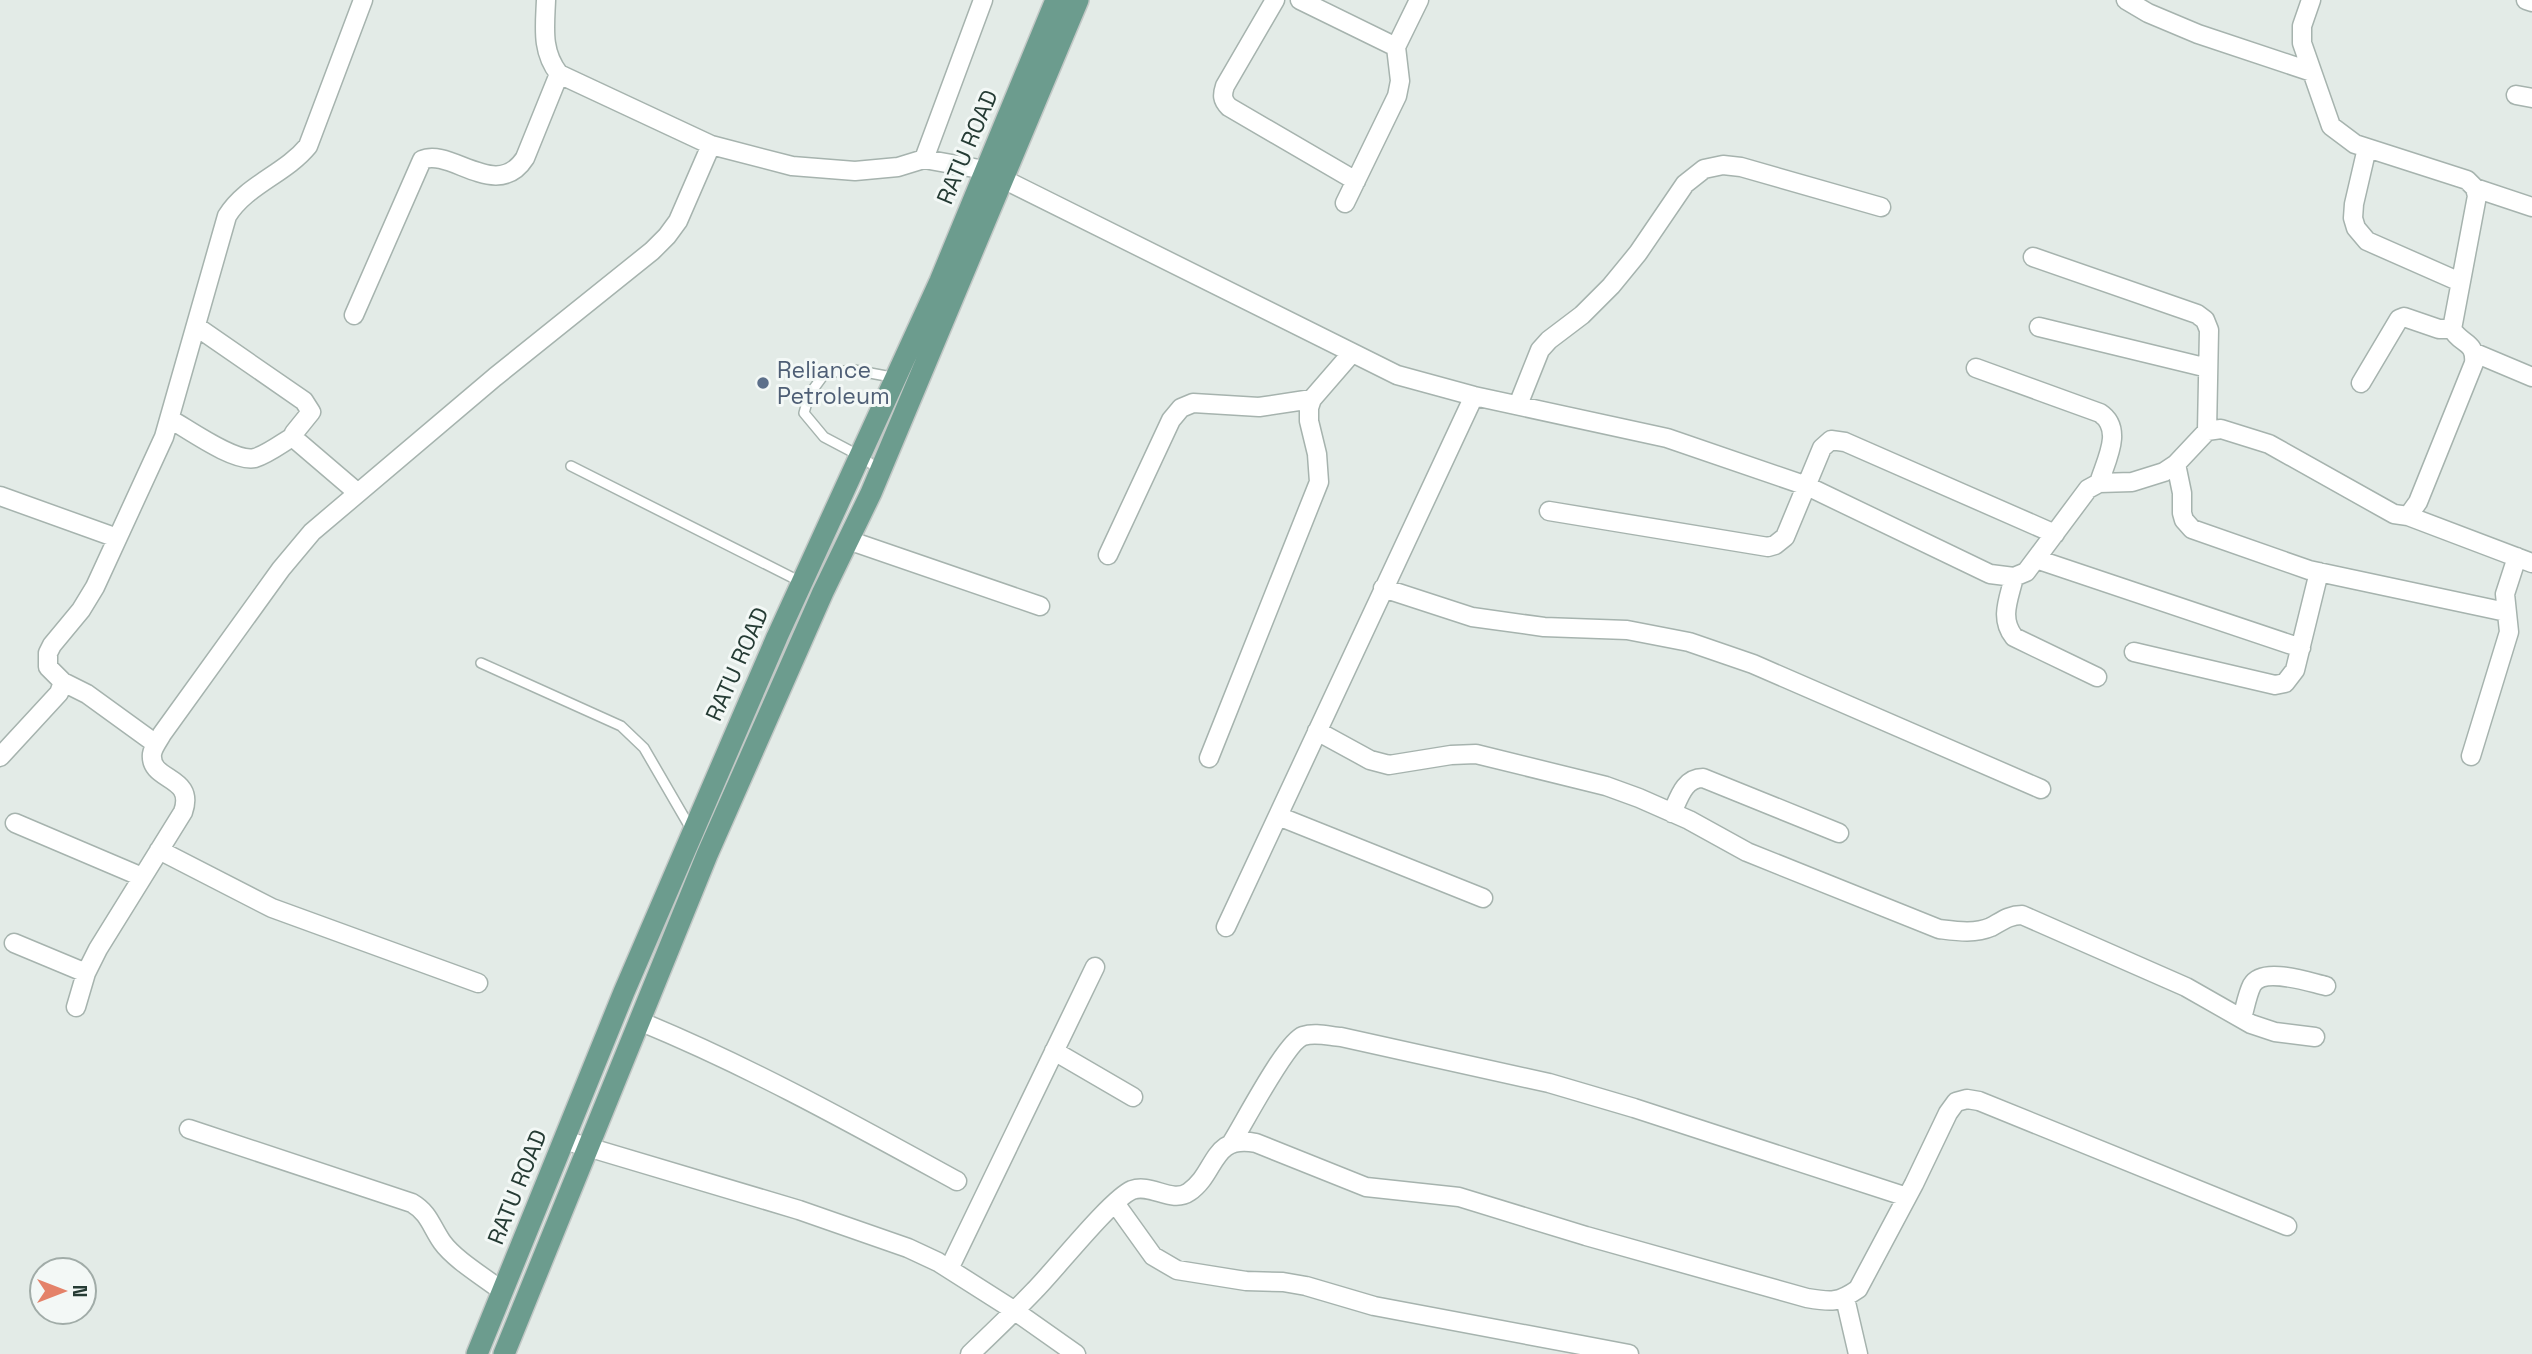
<svg xmlns="http://www.w3.org/2000/svg" width="2532" height="1354" viewBox="0 0 2532 1354" font-family="'Space Grotesk',sans-serif">
	<style>
		.lines { fill: none; stroke-linecap: round; stroke-linejoin: round }
		.service-casing { stroke: #a6b3ae; stroke-width: 12 }
		.minor-casing { stroke: #a6b3ae; stroke-width: 21 }
		.primary-casing { stroke: #c2c8c6; stroke-width: 24 }
		.service { stroke: #fff; stroke-width: 9 }
		.minor { stroke: #fff; stroke-width: 18 }
		.primary { stroke: #6c9c8e; stroke-width: 21 }
		.service-dot { fill: #5c6f8a; stroke: #f3f8f6; stroke-width: 2.5 }
		.labels { text-anchor: middle; stroke-width: 6; stroke-linejoin: round; paint-order: stroke }
		.street-label { font-size: 23px; fill: #253b34; stroke: #f3f8f6 }
		.service-label { font-size: 23px; fill: #4e5e75; stroke: #f3f8f6; text-anchor: start }
	</style>
	<rect width="100%" height="100%" fill="#e3ebe7"/>
	<g class="lines">
		<!-- service casing -->
		<g class="service-casing">
			<path id="service" d="M 571,466 L 801,582
				M 880,470 L 860,456 L 824,437 L 804,413 L 809,395 L 825,373 L 854,370 L 897,378
				M 481,663 L 621,726 L 644,748 L 691,829"/>
		</g>
		<!-- minor casing -->
		<g class="minor-casing">
			<path id="minor" d="M 546,0 C 545,27 541,51 559,74 L 711,145 L 792,166 L 855,171 L 898,167 L 924,159 L 985,170 L 1397,375 L 1474,396 L 1667,438 L 1807,486 L 1990,574 L 2014,577 L 2026,572 L 2088,489 L 2099,483 L 2132,482 L 2164,472 L 2176,464 L 2207,431 L 2221,429 L 2269,444 L 2394,514 L 2408,516 L 2418,502 L 2474,363 C 2476,341 2461,345 2452,329 L 2477,196 L 2475,188 L 2467,180 L 2355,144 L 2331,126 L 2302,43 L 2302,26 L 2311,0
				M 1275,0 L 1225,86 C 1222,95 1222,100 1229,107 L 1356,181
				M 1300,0 L 1396,47
				M 2126,0 L 2148,13 L 2198,34 L 2312,72
				M 2526,0 L 2532,2
				M 2516,95 L 2532,98
				M 2367,148 L 2354,204 L 2353,218 L 2356,228 L 2367,241 L 2460,282
				M 924,159 L 983,0
				M 2475,188 L 2532,207
				M 1345,203 L 1397,96 L 1400,81 L 1396,47 L 1419,0
				M 2033,257 L 2197,314 L 2205,320 L 2209,330 L 2207,431
				M 354,315 L 422,160 C 450,147 497,202 525,158 L 559,74
				M 197,327 L 304,401 L 311,412 L 294,433 L 296,440 L 358,493
				M 2039,327 L 2208,368
				M 2475,353 L 2532,377
				M 1976,368 L 2100,413 C 2124,429 2106,460 2099,483
				M 2361,383 L 2399,319 L 2404,317 L 2439,329 L 2452,329
				M 1518,405 L 1540,350 L 1549,340 L 1582,315 L 1611,286 L 1638,253 L 1685,184 L 1704,169 L 1723,165 L 1741,167 L 1881,207
				M 170,419 C 188,429 235,463 255,458 C 268,454 282,443 294,436
				M 2176,464 L 2182,493 L 2182,513 L 2184,520 L 2192,529 L 2309,570 L 2506,612
				M 0,496 L 117,538
				M 1549,511 L 1768,547 L 1775,545 L 1785,537 L 1822,448 L 1831,440 L 1845,442 L 2055,534
				M 2408,516 L 2532,563
				M 848,540 L 1040,606
				M 1108,555 L 1171,420 L 1181,408 L 1193,403 L 1259,407 L 1312,399
				M 2036,559 L 2301,648
				M 2014,577 C 2009,599 1999,618 2014,637 L 2097,677
				M 1383,588 L 1472,617 L 1544,627 L 1627,630 L 1689,642 L 1753,664 L 2041,789
				M 2134,652 L 2275,685 L 2285,683 L 2295,670 L 2319,572
				M 63,682 L 87,694 L 156,744
				M 1317,731 L 1370,760 L 1389,765 L 1451,755 L 1476,754 L 1606,786 L 1639,798 L 1689,820 L 1747,852 L 1939,929 C 1956,931 1975,934 1991,927 C 2002,921 2009,915 2022,915 L 2186,987 L 2251,1024 L 2275,1032 L 2315,1037
				M 2471,756 L 2509,632 L 2505,594 L 2517,557
				M 0,757 L 59,693 L 63,682 L 48,667 L 48,653 L 52,645 L 81,610 L 95,587 L 164,437 L 227,216 C 246,185 285,174 308,146 L 363,0
				M 1209,758 L 1319,482 L 1317,454 L 1309,421 L 1309,408 L 1312,399 L 1351,354
				M 1672,813 C 1679,798 1684,778 1703,778 L 1839,833
				M 1278,816 L 1483,898
				M 15,823 L 142,877
				M 159,850 L 272,908 L 478,983
				M 1226,927 L 1474,396
				M 14,943 L 86,973
				M 76,1007 L 86,973 L 98,949 L 183,812 C 196,775 149,782 152,754 C 153,747 159,740 162,734 L 281,569 L 312,532 L 495,377 L 652,251 L 667,236 L 678,221 L 711,145
				M 2242,1018 C 2245,1008 2247,995 2252,985 C 2263,966 2308,982 2326,986
				M 639,1021 C 749,1066 853,1124 957,1181
				M 1054,1051 L 1133,1097
				M 189,1129 L 412,1203 C 429,1213 431,1226 442,1242 C 455,1260 484,1277 502,1291
				M 564,1140 L 799,1210 L 908,1248 L 938,1262 L 1015,1311 L 1076,1354
				M 1232,1142 C 1244,1123 1286,1042 1303,1036 C 1315,1032 1329,1036 1341,1037 L 1549,1083 L 1634,1108 L 1907,1197
				M 1115,1203 L 1153,1256 L 1177,1270 L 1246,1281 L 1283,1282 L 1306,1286 L 1374,1306 L 1629,1354
				M 949,1269 L 1095,967
				M 1845,1298 L 1858,1354
				M 970,1354 C 992,1333 1014,1312 1035,1290 C 1055,1270 1111,1199 1132,1190 C 1151,1183 1172,1204 1189,1192 C 1217,1173 1211,1134 1256,1143 L 1366,1187 L 1459,1197 L 1586,1236 L 1807,1298 C 1831,1302 1838,1303 1858,1289 L 1914,1184 L 1948,1113 L 1956,1102 L 1967,1099 L 1979,1101 L 2287,1226"/>
		</g>
		<!-- primary casing -->
		<g class="primary-casing">
			<path id="primary" d="M 477,1354 L 624,992 L 777,637 L 940,281 L 1056,0
				M 504,1354 L 707,855 L 823,592 L 871,493 L 1078,0"/>
		</g>
		<!-- service -->
		<use href="#service" class="service"/>
		<!-- minor -->
		<use href="#minor" class="minor"/>
		<!-- primary -->
		<use href="#primary" class="primary"/>
	</g>
	<!-- markers -->
	<circle class="service-dot" cx="763" cy="383" r="7"/>
	<g class="labels">
		<!-- street labels -->
		<g class="street-label">
			<text transform="translate(967 147) rotate(-67)" y="8">RATU ROAD</text>
			<text transform="translate(737 664) rotate(-66)" y="8">RATU ROAD</text>
			<text transform="translate(517 1187) rotate(-68)" y="8">RATU ROAD</text>
		</g>
		<!-- service labels -->
		<g class="service-label">
			<text x="777" y="378">Reliance<tspan x="777" dy="26">Petroleum</tspan></text>
		</g>
	</g>
	<!-- north arrow -->
	<g transform="translate(63 1291) rotate(90)"><circle r="33" fill="#f3f8f6" stroke="#a1aca8" stroke-width="2"/>
	<path d="M0-5L12 26L0 18L-12 26Z" fill="#e48269"/>
	<text y="-10" font-size="19" font-weight="bold" text-anchor="middle" fill="#253b34">N</text>
	</g>
</svg>
